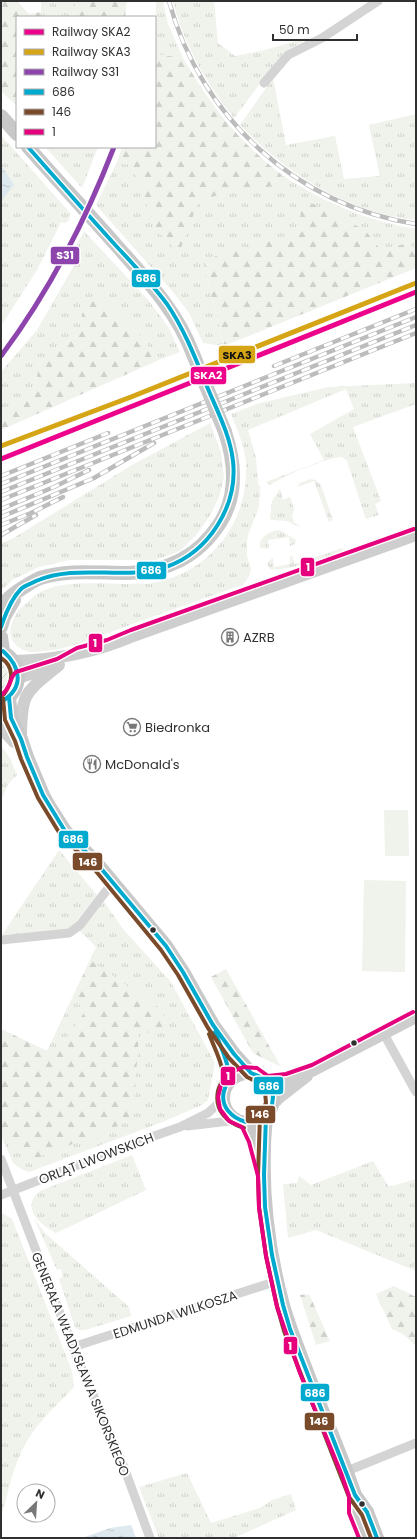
<svg xmlns="http://www.w3.org/2000/svg" width="417" height="1539" viewBox="0 0 417 1539" font-family="Poppins,sans-serif">
	<style>
		.grass { fill: url(#grass-tufts) }
		.forest { fill: url(#forest-firs) }
		.park { fill: #f0f2ec }
		.garden { fill: url(#garden-furrows) }
		.water { fill: url(#water-ripples) }
		.lines { fill: none; stroke-linecap: round; stroke-linejoin: round }
		.street { stroke: #d4d4d4; stroke-width: 9 }
		.secondary { stroke: #cecece; stroke-width: 12 }
		.primary { stroke: #c8c8c8; stroke-width: 14 }
		.rail-casing { stroke: #bcbcbc; stroke-width: 4.5 }
		.rail { stroke: #fff; stroke-width: 3; stroke-dasharray: 9; stroke-linecap: butt }
		.primary-bridge { stroke: #c8c8c8; stroke-width: 14 }
		.bus-1-casing { stroke: #fff; stroke-width: 7 }
		.bus-2-casing { stroke: #fff; stroke-width: 7 }
		.bus-3-casing { stroke: #fff; stroke-width: 7 }
		.bus-1 { stroke: #00a9ce; stroke-width: 4 }
		.bus-2 { stroke: #7a4b2a; stroke-width: 4 }
		.bus-3 { stroke: #e5007d; stroke-width: 4 }
		.rail-1-casing { stroke: #fff; stroke-width: 8 }
		.rail-2-casing { stroke: #fff; stroke-width: 8 }
		.rail-3-casing { stroke: #fff; stroke-width: 8 }
		.rail-1 { stroke: #ed028c; stroke-width: 5 }
		.rail-2 { stroke: #d5a516; stroke-width: 5 }
		.rail-3 { stroke: #8e44ad; stroke-width: 5 }
		.bus-dot { fill: #303030; stroke: #fff; stroke-width: 1.5 }
		.labels { text-anchor: middle; stroke-width: 4; stroke-linejoin: round; paint-order: stroke }
		.poi-label { font-size: 13px; fill: #303030; stroke: #fff; text-anchor: start }
		.street-label { font-size: 13px; fill: #303030; stroke: #fff }
		.line-badge { stroke: #fff; stroke-width: 1.5 }
		.badge-label { font-size: 11px; text-anchor: middle; font-weight: bold; fill: #fff }
		.pale-badge-label { font-size: 11px; text-anchor: middle; font-weight: bold; fill: #111 }
	</style>
	<defs>
		<pattern id="grass-tufts" width="24" height="20" patternUnits="userSpaceOnUse"><rect width="24" height="20" fill="#f0f2ec"/><path d="M3 7l-1-3M5 7V3M7 7l1-3M15 17l-1-3M17 17v-4M19 17l1-3" fill="none" stroke="#ced0cb"/></pattern>
		<pattern id="forest-firs" width="22" height="20" patternUnits="userSpaceOnUse"><rect width="22" height="20" fill="#f0f2ec"/><path d="M5 1l3.5 6h-7zM16 11l3.5 6h-7z" fill="#ced0cb"/></pattern>
		<pattern id="garden-furrows" width="10" height="10" patternUnits="userSpaceOnUse"><rect width="10" height="10" fill="#f0f2ec"/><path d="M-1 1l2-2M0 10L10 0M9 11l2-2" fill="none" stroke="#ced0cb"/></pattern>
		<pattern id="water-ripples" width="26" height="14" patternUnits="userSpaceOnUse"><rect width="26" height="14" fill="#dde9ef"/><path d="M2 4q2-2 4 0t4 0M15 11q2-2 4 0t4 0" fill="none" stroke="#bec8cd"/></pattern>
	</defs>
	<rect width="100%" height="100%" fill="#fff"/>
	<!-- grass -->
	<path class="grass" d="M 41,1 L 76,1 L 72,17 L 41,17 Z
		M 156,1 L 163,1 L 168,24 L 183,58 L 155,54 Z
		M 173,1 L 214,1 L 218,43 L 235,56 L 265,50 L 313,36 L 284,52 L 234,118 C 206,83 184,45 173,1 Z
		M 273,78 L 286,145 L 335,136 L 344,179 L 380,176 L 369,125 L 416,114 L 416,220 C 348,213 286,173 240,125 Z
		M 1,135 L 71,214 L 68,221 L 64,223 L 61,222 L 37,270 L 1,326 Z
		M 45,147 L 98,147 L 82,188 Z
		M 117,162 L 132,165 L 156,230 L 199,200 L 224,194 L 234,185 L 269,187 L 282,175 C 323,202 367,221 416,229 L 416,250 L 408,243 L 381,250 L 365,230 L 301,232 L 203,261 L 224,346 L 203,343 L 189,313 L 173,292 L 96,205 Z
		M 84,231 L 149,301 L 169,328 L 180,352 L 159,360 L 132,326 L 82,314 L 81,333 L 40,362 L 33,394 L 1,410 L 1,372 L 37,330 L 79,257 L 73,253 Z
		M 416,383 L 416,404 L 353,427 L 381,501 L 375,504 L 379,515 L 366,519 L 347,461 L 342,457 C 328,457 283,476 270,485 L 266,482 L 324,460 L 310,434 L 354,409 L 346,389 L 248,430 L 256,458 L 258,485 L 260,485 L 259,507 L 248,535 L 247,542 L 247,556 L 251,569 C 250,576 247,581 242,585 C 202,599 163,613 124,627 C 95,638 66,651 35,652 C 26,653 15,647 12,639 C 8,629 13,617 20,609 C 27,602 35,594 45,590 C 65,580 107,584 130,584 C 138,583 146,585 153,583 C 211,572 249,522 246,463 C 245,446 237,430 231,414 L 260,403 L 329,387 Z
		M 210,423 L 221,453 L 224,478 L 219,497 L 211,514 L 197,534 L 180,551 L 156,560 L 69,560 L 39,567 L 12,580 L 1,591 L 1,543 L 12,539 L 132,465 Z
		M 311,479 L 316,480 L 321,485 L 333,520 L 329,522 L 314,481 L 297,487 L 300,483 Z
		M 280,489 L 283,500 L 290,497 L 294,509 L 292,515 L 294,523 L 300,526 L 300,527 L 287,521 L 273,520 L 270,519 L 272,501 Z
		M 280,530 L 296,540 L 295,544 L 290,546 L 289,537 L 268,540 L 269,549 L 260,548 C 258,537 270,531 280,530 Z
		M 342,548 L 344,552 C 329,557 284,572 270,569 L 267,564 L 270,560 L 273,558 L 274,567 L 290,564 L 290,556 L 292,556 L 295,564 Z
		M 1,745 L 10,758 L 17,775 L 8,784 L 1,801 Z
		M 59,850 L 97,895 L 76,922 L 63,931 L 2,935 Z
		M 103,900 L 123,929 L 171,982 L 215,1063 L 208,1100 L 202,1105 L 160,1123 L 29,1172 L 21,1169 L 13,1163 L 1,1135 L 1,1029 L 47,1051 L 96,947 L 79,930 Z
		M 132,1155 L 146,1190 L 56,1233 C 40,1225 20,1207 40,1191 Z
		M 373,1161 L 389,1187 L 416,1179 L 416,1271 L 316,1230 L 288,1238 L 283,1184 L 297,1183 L 299,1176 L 311,1185 Z
		M 1,1212 L 12,1219 L 72,1371 L 74,1387 C 61,1401 41,1419 31,1435 C 14,1459 9,1490 1,1518 Z
		M 34,1218 L 45,1233 L 129,1307 L 131,1316 L 85,1330 L 79,1330 L 75,1327 L 59,1279 L 63,1277 L 61,1269 L 57,1270 Z
		M 187,1473 L 211,1523 L 260,1508 L 272,1500 L 291,1494 L 296,1510 L 234,1538 L 159,1538 L 139,1487 Z"/>
	<!-- forest -->
	<path class="forest" d="M 1,1 L 18,2 L 29,14 L 41,12 L 41,17 L 17,17 L 17,106 L 1,91 Z
		M 76,1 L 127,1 L 125,17 L 72,17 Z
		M 155,54 L 183,58 C 212,107 236,139 282,175 L 269,187 L 252,193 L 234,185 L 224,194 L 199,200 L 179,253 L 156,230 L 132,165 L 117,162 L 122,147 L 155,147 Z
		M 301,198 L 365,230 L 381,250 L 408,243 L 416,250 L 416,268 L 224,346 L 203,260 L 300,232 Z
		M 93,294 L 132,326 L 159,360 L 1,430 L 1,410 L 33,394 L 40,362 L 81,333 L 82,314 Z
		M 90,960 L 161,1009 L 167,1024 L 159,1033 L 139,1032 L 133,1120 L 37,1158 L 19,1153 L 3,1139 L 1,1135 L 1,1029 L 47,1051 L 57,1050 L 84,1013 L 74,995 Z
		M 226,969 L 281,1067 L 253,1053 L 211,977 Z
		M 394,1286 L 416,1297 L 416,1346 L 403,1334 L 392,1329 L 376,1294 Z
		M 309,1294 L 330,1341 L 316,1345 L 300,1295 Z"/>
	<!-- park -->
	<path class="park" d="M 384,810 L 408,810 L 409,856 L 385,856 Z
		M 364,880 L 406,881 L 405,972 L 362,971 Z"/>
	<!-- garden -->
	<path class="garden" d="M 1,661 C 12,669 11,683 1,692 Z"/>
	<!-- water -->
	<path class="water" d="M 1,165 L 14,185 L 1,201 Z
		M 131,1525 L 136,1538 L 82,1538 L 110,1528 Z"/>
	<g class="lines">
		<!-- street -->
		<path class="street" d="M 264,83 L 288,55 L 322,38 L 378,1
			M 1,940 L 69,933 L 80,925 L 113,882
			M 384,1034 L 416,1092
			M 187,1126 L 238,1120
			M 1,1159 L 76,1355 L 122,1462 L 150,1538
			M 1,1195 L 134,1143 L 180,1127 L 208,1113 L 223,1099
			M 73,1347 L 277,1281
			M 347,1471 L 416,1443"/>
		<!-- secondary -->
		<path class="secondary" d="M 14,661 C 56,660 94,653 133,636 L 416,535
			M 18,678 L 51,667
			M 1,728 L 14,742
			M 21,738 C 21,692 25,693 59,665
			M 267,1082 L 287,1080 L 314,1070 L 416,1017
			M 272,1105 L 280,1097 L 307,1076"/>
		<!-- primary -->
		<path class="primary" d="M 1,116 L 17,134
			M 28,147 C 57,180 87,212 116,245 C 146,279 177,311 193,354
			M 1,607 C 6,599 16,592 24,587 C 29,584 35,580 40,578 C 69,569 98,573 128,573 C 168,571 198,557 220,523 C 238,495 235,462 225,432
			M 1,627 L 4,617 L 14,600
			M 1,637 L 3,651
			M 1,651 C 23,661 24,692 1,702
			M 9,697 L 11,718 L 21,739 L 27,757 L 43,795 L 49,806 L 65,831 L 94,860 L 166,946 L 183,972 L 213,1025 L 234,1054 L 251,1073
			M 219,1041 L 229,1072 L 230,1081
			M223 1098a25 25 0 1 1 50 0a25 25 0 1 1-50 0Z
			M 266,1115 C 260,1178 266,1243 283,1305 C 288,1323 295,1341 302,1359 C 319,1405 339,1449 355,1495 L 367,1512 L 377,1538
			M 246,1122 L 255,1140 L 260,1160
			M 355,1495 L 355,1511 L 365,1538"/>
		<!-- rail casing -->
		<g class="rail-casing">
			<path id="rail" d="M 169,1 C 200,117 297,206 416,224
				M 274,366 L 416,309
				M 1,476 L 108,433
				M 1,484 L 416,317
				M 1,492 L 416,325
				M 1,500 L 416,333
				M 1,509 L 54,487 L 89,470
				M 1,517 L 94,478 L 154,443
				M 1,525 L 31,513 L 63,497
				M 1,535 L 36,515"/>
		</g>
		<!-- rail -->
		<use href="#rail" class="rail"/>
		<!-- primary-bridge -->
		<path class="primary-bridge" d="M 193,354 L 225,432"/>
		<!-- bus-1 casing -->
		<g class="bus-1-casing">
			<path id="bus-1" d="M 1,627 C 5,615 11,599 21,589 C 25,585 31,584 36,581 C 78,563 124,581 166,567 C 209,552 238,506 233,461 C 230,434 216,409 206,384 C 195,357 184,329 167,304 C 152,284 135,266 118,248 C 88,215 58,181 28,147
				M 9,697 L 11,718 L 21,739 L 27,757 L 43,795 L 65,831 L 94,860 L 166,946 L 183,972 L 213,1025 L 234,1054 L 251,1073 L 263,1078 L 271,1089 L 273,1097 L 272,1105 L 266,1115 L 264,1175 L 265,1207 L 272,1255 L 283,1305 L 290,1329 L 355,1495 L 367,1512 L 377,1538
				M 1,702 C 24,688 22,668 3,651
				M 215,1032 C 220,1045 227,1059 229,1073 C 230,1080 226,1084 224,1091 C 220,1107 232,1118 246,1122"/>
		</g>
		<!-- bus-2 casing -->
		<g class="bus-2-casing">
			<path id="bus-2" d="M 1,658 C 15,667 13,682 4,694
				M 3,698 L 5,720 L 15,741 L 21,759 L 38,798 L 60,834 L 90,864 L 161,950 L 178,975 L 208,1028 L 229,1058 L 247,1077 L 259,1083 L 265,1092 L 266,1103 L 260,1115 L 258,1175 L 259,1207 L 266,1256 L 277,1306 L 284,1331 L 349,1497 L 362,1515 L 371,1538
				M 209,1034 C 214,1047 221,1060 223,1073 C 224,1080 219,1085 218,1091 C 214,1110 227,1123 244,1128"/>
		</g>
		<!-- bus-3 casing -->
		<g class="bus-3-casing">
			<path id="bus-3" d="M 1,695 C 11,689 9,678 16,672 L 57,659 L 77,648 L 107,640 L 131,630 L 414,529
				M 359,1538 L 349,1513 L 349,1496 L 341,1473 L 300,1373 L 277,1307 L 266,1256 L 259,1208 L 258,1176 L 249,1142 L 242,1127 L 229,1121 L 220,1109 L 218,1097 L 221,1085 L 230,1073 L 243,1067 L 257,1068 L 268,1076 L 286,1074 L 312,1065 L 413,1012"/>
		</g>
		<!-- bus-1 -->
		<use href="#bus-1" class="bus-1"/>
		<!-- bus-2 -->
		<use href="#bus-2" class="bus-2"/>
		<!-- bus-3 -->
		<use href="#bus-3" class="bus-3"/>
		<!-- rail-1 casing -->
		<g class="rail-1-casing">
			<path id="rail-1" d="M 1,459 L 416,292"/>
		</g>
		<!-- rail-2 casing -->
		<g class="rail-2-casing">
			<path id="rail-2" d="M 1,446 L 131,397 L 416,283"/>
		</g>
		<!-- rail-3 casing -->
		<g class="rail-3-casing">
			<path id="rail-3" d="M 1,356 C 49,292 85,222 114,147"/>
		</g>
		<!-- rail-1 -->
		<use href="#rail-1" class="rail-1"/>
		<!-- rail-2 -->
		<use href="#rail-2" class="rail-2"/>
		<!-- rail-3 -->
		<use href="#rail-3" class="rail-3"/>
	</g>
	<!-- icons -->
	<defs>
		<g id="building-ring" transform="scale(0.9)"><circle r="9.5" fill="#fff" stroke="#787878" stroke-width="1.5"/><path d="M-4-6H4V6H1V3H-1V6H-4ZM-2.5-4.3h1.7v1.8h-1.7ZM.8-4.3h1.7v1.8H.8ZM-2.5-1h1.7V.8h-1.7ZM.8-1h1.7V.8H.8Z" fill="#787878"/></g>
		<g id="supermarket-ring" transform="scale(0.9)"><circle r="9.5" fill="#fff" stroke="#787878" stroke-width="1.5"/><path d="M-6-5.5h2.5l.6 2H6L4.5 2H-2.5L-4.4-4H-6ZM-1.5 3.2a1.3 1.3 0 1 0 .1 0ZM3 3.2a1.3 1.3 0 1 0 .1 0Z" fill="#787878"/></g>
		<g id="restaurant-ring" transform="scale(0.9)"><circle r="9.5" fill="#fff" stroke="#787878" stroke-width="1.5"/><path d="M-5-6h1v4h1v-4h1v4h1v-4h1v5L-1.5 .5V6h-2V.5L-5-1ZM5-6V6H3V1.5H1.5Q1.5-4 5-6Z" fill="#787878"/></g>
	</defs>
	<g fill-rule="evenodd">
		<use href="#building-ring" x="230" y="637"/>
		<use href="#supermarket-ring" x="132" y="727"/>
		<use href="#restaurant-ring" x="92" y="764"/>
	</g>
	<!-- markers -->
	<g class="bus-dot">
		<circle cx="153" cy="930" r="3.5"/>
		<circle cx="354" cy="1043" r="3.5"/>
		<circle cx="362" cy="1504" r="3.5"/>
	</g>
	<g class="labels">
		<!-- poi labels -->
		<g class="poi-label">
			<text x="243" y="642">AZRB</text>
			<text x="145" y="732">Biedronka</text>
			<text x="105" y="769">McDonald's</text>
		</g>
		<!-- street labels -->
		<g class="street-label">
			<text transform="translate(96 1158) rotate(-21)" y="5">ORLĄT LWOWSKICH</text>
			<text transform="translate(175 1314) rotate(-18)" y="5">EDMUNDA WILKOSZA</text>
			<text transform="translate(81 1364) rotate(68)" y="5">GENERAŁA WŁADYSŁAWA SIKORSKIEGO</text>
		</g>
	</g>
	<g class="line-badge">
		<rect x="50" y="246" width="30" height="19" rx="4" fill="#8e44ad"/>
		<rect x="131" y="269" width="30" height="19" rx="4" fill="#00a9ce"/>
		<rect x="218" y="345" width="38" height="19" rx="4" fill="#d5a516"/>
		<rect x="190" y="366" width="37" height="19" rx="4" fill="#ed028c"/>
		<rect x="300" y="557" width="15" height="20" rx="4" fill="#e5007d"/>
		<rect x="136" y="561" width="31" height="19" rx="4" fill="#00a9ce"/>
		<rect x="88" y="633" width="15" height="20" rx="4" fill="#e5007d"/>
		<rect x="58" y="830" width="31" height="19" rx="4" fill="#00a9ce"/>
		<rect x="72" y="852" width="31" height="19" rx="4" fill="#7a4b2a"/>
		<rect x="220" y="1066" width="16" height="20" rx="4" fill="#e5007d"/>
		<rect x="253" y="1076" width="31" height="19" rx="4" fill="#00a9ce"/>
		<rect x="245" y="1105" width="31" height="19" rx="4" fill="#7a4b2a"/>
		<rect x="283" y="1336" width="15" height="19" rx="4" fill="#e5007d"/>
		<rect x="300" y="1383" width="30" height="19" rx="4" fill="#00a9ce"/>
		<rect x="304" y="1412" width="31" height="19" rx="4" fill="#7a4b2a"/>
	</g>
	<g class="badge-label">
		<text x="65" y="259">S31</text>
		<text x="146" y="282">686</text>
		<text x="208" y="379">SKA2</text>
		<text x="308" y="571">1</text>
		<text x="151" y="574">686</text>
		<text x="95" y="647">1</text>
		<text x="73" y="843">686</text>
		<text x="88" y="866">146</text>
		<text x="228" y="1080">1</text>
		<text x="269" y="1090">686</text>
		<text x="260" y="1118">146</text>
		<text x="290" y="1350">1</text>
		<text x="315" y="1397">686</text>
		<text x="319" y="1425">146</text>
	</g>
	<g class="pale-badge-label">
		<text x="237" y="359">SKA3</text>
	</g>
	<!-- border -->
	<rect width="417" height="1539" fill="none" stroke="#303030" stroke-width="4"/>
	<!-- legend -->
	<rect x="16" y="16" width="140" height="132" fill="#ffffff" stroke="#acacac"/>
	<rect x="24" y="29" width="20" height="6" fill="#ed028c" stroke="#acacac"/>
	<text x="52" y="36" font-size="12" fill="#303030">Railway SKA2</text>
	<rect x="24" y="49" width="20" height="6" fill="#d5a516" stroke="#acacac"/>
	<text x="52" y="56" font-size="12" fill="#303030">Railway SKA3</text>
	<rect x="24" y="69" width="20" height="6" fill="#8e44ad" stroke="#acacac"/>
	<text x="52" y="76" font-size="12" fill="#303030">Railway S31</text>
	<rect x="24" y="89" width="20" height="6" fill="#00a9ce" stroke="#acacac"/>
	<text x="52" y="96" font-size="12" fill="#303030">686</text>
	<rect x="24" y="109" width="20" height="6" fill="#7a4b2a" stroke="#acacac"/>
	<text x="52" y="116" font-size="12" fill="#303030">146</text>
	<rect x="24" y="129" width="20" height="6" fill="#e5007d" stroke="#acacac"/>
	<text x="52" y="136" font-size="12" fill="#303030">1</text>
	<!-- north arrow -->
	<g transform="translate(36 1503) rotate(25)"><circle r="19" fill="#ffffff" stroke="#acacac"/>
	<path d="M0-3L7 15L0 10L-7 15Z" fill="#787878"/>
	<text y="-6" font-size="11" font-weight="bold" text-anchor="middle" fill="#303030">N</text>
	</g>
	<!-- scale -->
	<path d="M273 34v6h84v-6" fill="none" stroke="#303030" stroke-width="2"/>
	<text x="279" y="34" font-size="12" fill="#303030" stroke="#ffffff" stroke-width="3" paint-order="stroke">50 m</text>
</svg>
